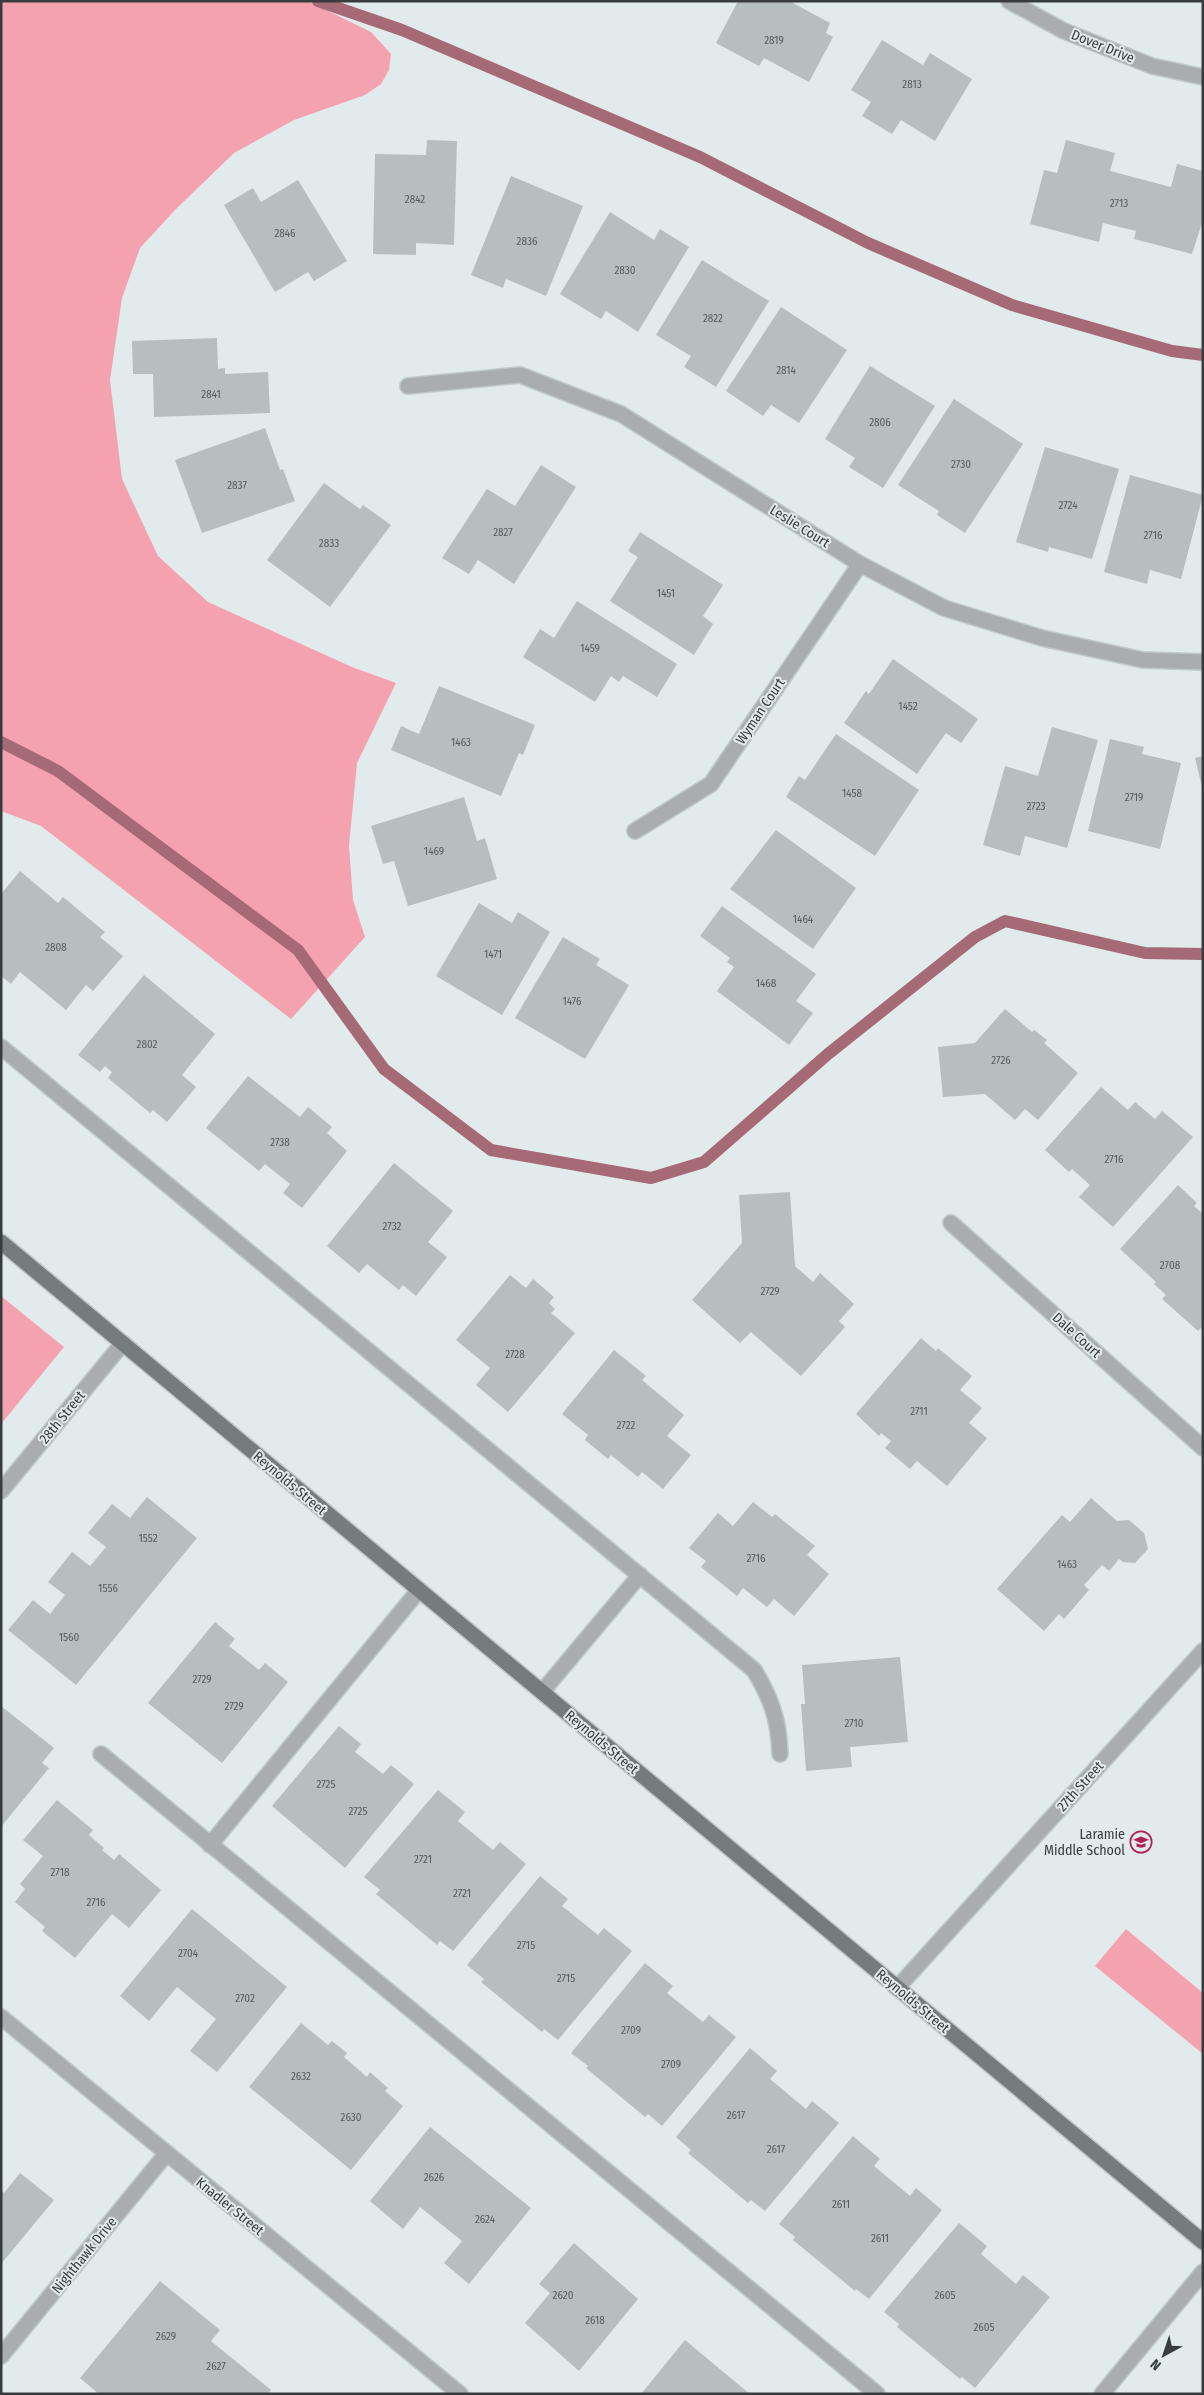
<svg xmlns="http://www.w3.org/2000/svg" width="1204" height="2395" viewBox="0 0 1204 2395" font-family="'Fira Sans Condensed',sans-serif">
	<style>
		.green { fill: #f4a2b0 }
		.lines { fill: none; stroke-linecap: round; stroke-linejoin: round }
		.stream { stroke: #a56a75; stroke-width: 12 }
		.building { fill: #b6bebe }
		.minor-casing { stroke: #c0c8c8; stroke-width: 18 }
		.major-casing { stroke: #c0c8c8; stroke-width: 18 }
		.minor { stroke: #aaadad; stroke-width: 15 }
		.major { stroke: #757c7c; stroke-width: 15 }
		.labels { text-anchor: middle; stroke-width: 4; stroke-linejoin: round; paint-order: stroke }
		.number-label { font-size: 11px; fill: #585c5c }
		.street-label { font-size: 14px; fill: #383c3c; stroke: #e2ebeb }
		.poi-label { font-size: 14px; fill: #383c3c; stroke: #e2ebeb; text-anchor: end }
	</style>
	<rect width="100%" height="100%" fill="#e2ebeb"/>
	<!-- green -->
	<path class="green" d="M 1,1 L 308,1 L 371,32 L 391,54 L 389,70 L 381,84 L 365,95 L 294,120 L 234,153 L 176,209 L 140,248 L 122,298 L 110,380 L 122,479 L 158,556 L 208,602 L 352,667 L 396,683 L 357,763 L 349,846 L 353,900 L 365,937 L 291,1019 L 41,826 L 1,811 Z
		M 1,1296 L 64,1347 L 1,1424 Z
		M 1126,1929 L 1203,1993 L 1203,2054 L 1095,1966 Z"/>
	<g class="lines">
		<!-- stream -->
		<path class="stream" d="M 318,1 L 402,30 L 700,157 L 868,243 L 1012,305 L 1172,351 L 1203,355
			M 1,742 L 58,771 L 298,950 L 384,1069 L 491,1150 L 651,1178 L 704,1162 L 828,1054 L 975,937 L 1005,921 L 1145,953 L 1203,954"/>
	</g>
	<!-- building -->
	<path class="building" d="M 738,1 L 794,1 L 793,3 L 830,23 L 826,33 L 833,37 L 809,82 L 764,58 L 759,66 L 716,43 Z
		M 882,40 L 923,65 L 930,53 L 972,79 L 935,141 L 901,120 L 892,134 L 862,116 L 871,102 L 851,90 Z
		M 427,140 L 457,141 L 454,245 L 416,243 L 416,255 L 373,254 L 375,154 L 426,155 Z
		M 1066,140 L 1115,153 L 1110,171 L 1171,187 L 1177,164 L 1203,171 L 1203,220 L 1192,254 L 1134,239 L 1136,231 L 1103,223 L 1099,242 L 1030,224 L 1044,170 L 1057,173 Z
		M 511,176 L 583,206 L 546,296 L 506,279 L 503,288 L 471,275 Z
		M 298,180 L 347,261 L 314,281 L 308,272 L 275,292 L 224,205 L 253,188 L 261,202 Z
		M 610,212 L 654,240 L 660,229 L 689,247 L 638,332 L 606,311 L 601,319 L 560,294 Z
		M 702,260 L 769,301 L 716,387 L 684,367 L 691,356 L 656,335 Z
		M 781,307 L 847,350 L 799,423 L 771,405 L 763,416 L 726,391 Z
		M 217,338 L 218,369 L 225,368 L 225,374 L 268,372 L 270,413 L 154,417 L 153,374 L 133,374 L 132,341 Z
		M 870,366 L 935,406 L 883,488 L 849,467 L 855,458 L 825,439 Z
		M 954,399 L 1023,444 L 965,533 L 937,515 L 939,511 L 898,485 Z
		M 265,428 L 280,470 L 283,469 L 295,501 L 202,533 L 175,460 Z
		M 1045,447 L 1119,469 L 1092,559 L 1049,547 L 1048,552 L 1016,542 Z
		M 541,465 L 576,487 L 514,584 L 478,560 L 469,574 L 442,558 L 487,489 L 515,506 Z
		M 1130,475 L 1203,495 L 1181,579 L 1150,570 L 1147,584 L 1104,572 Z
		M 324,483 L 360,509 L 363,505 L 391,525 L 330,607 L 267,560 Z
		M 640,532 L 723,585 L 703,616 L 713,624 L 694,655 L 610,601 L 638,557 L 628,551 Z
		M 577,601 L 677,664 L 657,697 L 623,676 L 619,682 L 611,676 L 595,702 L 523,657 L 540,629 L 554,638 Z
		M 893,659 L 978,719 L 961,743 L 946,733 L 917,774 L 844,723 L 866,691 L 869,694 Z
		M 439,686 L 535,725 L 523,755 L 519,753 L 501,796 L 391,750 L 401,726 L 419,734 Z
		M 1052,727 L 1098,740 L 1067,848 L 1025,836 L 1020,856 L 983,845 L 1005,766 L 1038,776 Z
		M 836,734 L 919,790 L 875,856 L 786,797 L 799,776 L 805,780 Z
		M 1110,739 L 1144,747 L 1142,754 L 1181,763 L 1160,849 L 1088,831 Z
		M 1203,756 L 1203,787 L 1202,787 L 1195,758 Z
		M 464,797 L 477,841 L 485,838 L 497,879 L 408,906 L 394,861 L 383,864 L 371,826 Z
		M 776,830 L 856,888 L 813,949 L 730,889 Z
		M 20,871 L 58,903 L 63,897 L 105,932 L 100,937 L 123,956 L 93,991 L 86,985 L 66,1010 L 20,972 L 11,984 L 1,976 L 1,894 Z
		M 479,903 L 512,923 L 518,912 L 550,932 L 502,1015 L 436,976 Z
		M 722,906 L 816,974 L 796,1001 L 813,1013 L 789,1045 L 717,991 L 734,967 L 727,962 L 730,958 L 700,936 Z
		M 563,937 L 600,959 L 596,965 L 629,985 L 585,1059 L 515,1018 Z
		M 144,975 L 215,1034 L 182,1075 L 196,1087 L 167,1122 L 153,1110 L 150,1113 L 108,1078 L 112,1072 L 105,1066 L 100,1072 L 78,1055 Z
		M 1005,1009 L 1032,1032 L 1034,1030 L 1047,1040 L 1044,1043 L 1078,1073 L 1038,1120 L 1025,1109 L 1015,1120 L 985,1094 L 943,1097 L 938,1047 L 975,1043 Z
		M 248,1076 L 300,1117 L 308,1107 L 332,1127 L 327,1133 L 347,1151 L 302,1208 L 283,1193 L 290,1184 L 265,1164 L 259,1171 L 206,1128 Z
		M 1101,1087 L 1128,1110 L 1135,1102 L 1155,1119 L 1162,1111 L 1193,1137 L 1113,1227 L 1079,1197 L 1090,1185 L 1072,1169 L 1069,1172 L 1045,1150 Z
		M 394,1163 L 453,1211 L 428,1242 L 447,1257 L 416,1296 L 403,1285 L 399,1290 L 367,1264 L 359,1273 L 327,1246 Z
		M 1178,1185 L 1197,1203 L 1194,1206 L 1203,1214 L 1203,1326 L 1198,1331 L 1162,1299 L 1166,1295 L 1154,1284 L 1156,1282 L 1120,1249 Z
		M 790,1192 L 795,1266 L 813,1282 L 820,1273 L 854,1304 L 839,1321 L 845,1327 L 801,1376 L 751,1332 L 740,1343 L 692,1300 L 742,1243 L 739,1195 Z
		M 510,1275 L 526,1288 L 533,1279 L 554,1297 L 549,1303 L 555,1309 L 551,1313 L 575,1333 L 508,1412 L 476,1385 L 490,1368 L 456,1340 Z
		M 921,1338 L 936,1351 L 938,1348 L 972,1376 L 960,1390 L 982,1408 L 969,1423 L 987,1438 L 947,1486 L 917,1461 L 910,1469 L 885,1448 L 891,1441 L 881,1433 L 879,1436 L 856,1414 Z
		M 614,1350 L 646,1376 L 642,1380 L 684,1415 L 667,1436 L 691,1455 L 663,1489 L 642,1472 L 638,1477 L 611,1455 L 608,1459 L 585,1440 L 588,1435 L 562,1414 Z
		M 147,1497 L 197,1538 L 76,1685 L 8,1630 L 33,1600 L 50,1614 L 65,1595 L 48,1582 L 72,1552 L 90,1566 L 106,1547 L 88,1533 L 112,1504 L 130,1518 Z
		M 1091,1498 L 1117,1521 L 1129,1520 L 1144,1533 L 1148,1549 L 1135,1563 L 1123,1562 L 1119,1559 L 1109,1571 L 1102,1565 L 1084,1585 L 1089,1590 L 1064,1619 L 1059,1614 L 1044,1631 L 997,1589 L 1062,1515 L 1070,1522 Z
		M 753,1502 L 772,1517 L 775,1514 L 815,1546 L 807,1555 L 829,1574 L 794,1616 L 774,1599 L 767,1607 L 743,1588 L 737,1596 L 701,1567 L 706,1561 L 689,1548 L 718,1513 L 733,1526 Z
		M 215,1622 L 235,1639 L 229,1646 L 259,1670 L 265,1663 L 288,1682 L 222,1763 L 148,1703 Z
		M 900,1657 L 908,1742 L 850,1747 L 852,1767 L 806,1771 L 801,1704 L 805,1704 L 802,1665 Z
		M 1,1706 L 54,1748 L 42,1763 L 49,1768 L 1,1827 Z
		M 339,1726 L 361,1744 L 355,1752 L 383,1774 L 391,1765 L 414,1784 L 345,1868 L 272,1806 Z
		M 438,1790 L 465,1812 L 458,1821 L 493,1850 L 500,1842 L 526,1864 L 453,1951 L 440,1941 L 437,1945 L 376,1894 L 380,1890 L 364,1877 Z
		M 57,1800 L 93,1830 L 89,1835 L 104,1848 L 102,1850 L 114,1860 L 119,1854 L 161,1890 L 129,1928 L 112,1914 L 75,1958 L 42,1931 L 45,1927 L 15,1902 L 25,1889 L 20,1884 L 43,1856 L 23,1840 Z
		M 540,1876 L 568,1899 L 562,1906 L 598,1935 L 604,1928 L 632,1951 L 558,2040 L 544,2029 L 542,2032 L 481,1982 L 484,1979 L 467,1965 Z
		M 192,1909 L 287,1987 L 217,2072 L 190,2051 L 216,2019 L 177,1987 L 149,2021 L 120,1996 Z
		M 645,1963 L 673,1986 L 667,1993 L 703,2022 L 709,2015 L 736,2037 L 662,2126 L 648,2114 L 645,2117 L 586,2068 L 588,2066 L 571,2053 Z
		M 301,2023 L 328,2045 L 332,2041 L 347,2053 L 344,2057 L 367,2077 L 370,2072 L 388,2088 L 385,2091 L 403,2106 L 351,2170 L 249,2087 Z
		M 750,2048 L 777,2071 L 770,2079 L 806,2109 L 812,2101 L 839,2123 L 765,2211 L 751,2200 L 748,2203 L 688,2153 L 691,2150 L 676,2137 Z
		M 430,2127 L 531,2208 L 469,2284 L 444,2263 L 462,2241 L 420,2207 L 403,2229 L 370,2201 Z
		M 853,2136 L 880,2159 L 874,2166 L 910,2196 L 916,2188 L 942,2210 L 869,2299 L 856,2289 L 855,2291 L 793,2240 L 795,2237 L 779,2224 Z
		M 20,2173 L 54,2200 L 1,2264 L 1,2191 L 4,2193 Z
		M 959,2223 L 987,2246 L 981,2254 L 1016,2284 L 1023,2275 L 1050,2297 L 975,2388 L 962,2377 L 960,2379 L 897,2327 L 899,2324 L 884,2312 Z
		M 574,2243 L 638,2299 L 579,2371 L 525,2323 L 550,2293 L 539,2284 Z
		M 160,2281 L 220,2330 L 211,2341 L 271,2390 L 268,2394 L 99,2394 L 80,2378 Z
		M 685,2340 L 733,2380 L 750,2394 L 641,2394 Z"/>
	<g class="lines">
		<!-- minor casing -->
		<g class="minor-casing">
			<path id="minor" d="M 1009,1 L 1064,31 L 1152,66 L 1203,77
				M 408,386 L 520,375 L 621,414 L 860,564 L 944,608 L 1042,638 L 1143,660 L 1203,662
				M 635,831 L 711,784 L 860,564
				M 1,1047 L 754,1670 C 771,1698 779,1720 780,1754
				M 951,1223 L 1203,1448
				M 1,1491 L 123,1343
				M 542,1692 L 640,1575
				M 101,1754 L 877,2394
				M 210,1845 L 419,1590
				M 897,1988 L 1203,1651
				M 1,2017 L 460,2394
				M 1,2356 L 167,2153
				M 1102,2394 L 1203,2272"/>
		</g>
		<!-- major casing -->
		<g class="major-casing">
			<path id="major" d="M 1,1242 L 1203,2242"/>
		</g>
		<!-- minor -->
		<use href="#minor" class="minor"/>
		<!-- major -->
		<use href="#major" class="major"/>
	</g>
	<!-- icons -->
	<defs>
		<g id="school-ring" transform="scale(1.125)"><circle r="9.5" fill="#e2ebeb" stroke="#b01f4f" stroke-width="1.5"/><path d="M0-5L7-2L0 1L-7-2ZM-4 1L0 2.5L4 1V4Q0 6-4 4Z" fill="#b01f4f"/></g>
	</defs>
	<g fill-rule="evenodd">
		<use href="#school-ring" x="1141" y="1842"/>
	</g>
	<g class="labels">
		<!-- number labels -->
		<g class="number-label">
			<text x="774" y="44">2819</text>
			<text x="912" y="88">2813</text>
			<text x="415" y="203">2842</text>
			<text x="1119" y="207">2713</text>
			<text x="285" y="237">2846</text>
			<text x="527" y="245">2836</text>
			<text x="625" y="274">2830</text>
			<text x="713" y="322">2822</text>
			<text x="786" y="374">2814</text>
			<text x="211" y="398">2841</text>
			<text x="880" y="426">2806</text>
			<text x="961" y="468">2730</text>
			<text x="237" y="489">2837</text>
			<text x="1068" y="509">2724</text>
			<text x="503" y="536">2827</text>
			<text x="1153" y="539">2716</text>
			<text x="329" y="547">2833</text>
			<text x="666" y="597">1451</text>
			<text x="590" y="652">1459</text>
			<text x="908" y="710">1452</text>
			<text x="461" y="746">1463</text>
			<text x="852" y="797">1458</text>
			<text x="1134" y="801">2719</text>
			<text x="1036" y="810">2723</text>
			<text x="434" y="855">1469</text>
			<text x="803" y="923">1464</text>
			<text x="56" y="951">2808</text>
			<text x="493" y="958">1471</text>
			<text x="766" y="987">1468</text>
			<text x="572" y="1005">1476</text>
			<text x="147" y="1048">2802</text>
			<text x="1001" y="1064">2726</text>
			<text x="280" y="1146">2738</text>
			<text x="1114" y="1163">2716</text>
			<text x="392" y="1230">2732</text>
			<text x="1170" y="1269">2708</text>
			<text x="770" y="1295">2729</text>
			<text x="515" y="1358">2728</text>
			<text x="919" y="1415">2711</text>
			<text x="626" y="1429">2722</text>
			<text x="148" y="1542">1552</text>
			<text x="756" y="1562">2716</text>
			<text x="1067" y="1568">1463</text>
			<text x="108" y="1592">1556</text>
			<text x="69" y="1641">1560</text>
			<text x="202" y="1683">2729</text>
			<text x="234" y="1710">2729</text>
			<text x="854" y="1727">2710</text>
			<text x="326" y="1788">2725</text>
			<text x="358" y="1815">2725</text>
			<text x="423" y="1863">2721</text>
			<text x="60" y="1876">2718</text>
			<text x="462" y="1897">2721</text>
			<text x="96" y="1906">2716</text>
			<text x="526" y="1949">2715</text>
			<text x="188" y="1957">2704</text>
			<text x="566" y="1982">2715</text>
			<text x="245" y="2002">2702</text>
			<text x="631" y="2034">2709</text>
			<text x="671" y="2068">2709</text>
			<text x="301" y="2080">2632</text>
			<text x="736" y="2119">2617</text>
			<text x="351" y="2121">2630</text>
			<text x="776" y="2153">2617</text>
			<text x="434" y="2181">2626</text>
			<text x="841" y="2208">2611</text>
			<text x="485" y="2223">2624</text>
			<text x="880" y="2242">2611</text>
			<text x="563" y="2299">2620</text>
			<text x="945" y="2299">2605</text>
			<text x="595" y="2324">2618</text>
			<text x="984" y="2331">2605</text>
			<text x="166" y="2340">2629</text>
			<text x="216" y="2370">2627</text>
		</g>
		<!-- street labels -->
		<g class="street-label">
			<text transform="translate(1103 46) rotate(22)" y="5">Dover Drive</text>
			<text transform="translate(800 526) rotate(32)" y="5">Leslie Court</text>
			<text transform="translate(760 711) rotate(-56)" y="5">Wyman Court</text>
			<text transform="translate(1077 1335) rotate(42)" y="5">Dale Court</text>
			<text transform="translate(62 1417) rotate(-51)" y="5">28th Street</text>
			<text transform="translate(290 1483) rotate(40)" y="5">Reynolds Street</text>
			<text transform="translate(602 1742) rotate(40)" y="5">Reynolds Street</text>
			<text transform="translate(1080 1786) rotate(-48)" y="5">27th Street</text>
			<text transform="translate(913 2001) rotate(40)" y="5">Reynolds Street</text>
			<text transform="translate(230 2206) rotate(39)" y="5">Knadler Street</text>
			<text transform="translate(84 2255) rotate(-51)" y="5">Nighthawk Drive</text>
		</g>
		<!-- poi labels -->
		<g class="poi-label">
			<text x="1125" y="1839">Laramie<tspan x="1125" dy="16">Middle School</tspan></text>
		</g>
	</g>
	<!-- border -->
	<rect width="1204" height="2395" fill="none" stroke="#383c3c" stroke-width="5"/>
	<!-- north arrow -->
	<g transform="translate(1164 2355) rotate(220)" stroke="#e2ebeb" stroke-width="4" paint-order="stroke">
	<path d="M0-4L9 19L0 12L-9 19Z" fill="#383c3c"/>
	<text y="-8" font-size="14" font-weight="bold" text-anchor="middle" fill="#383c3c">N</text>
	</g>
</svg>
